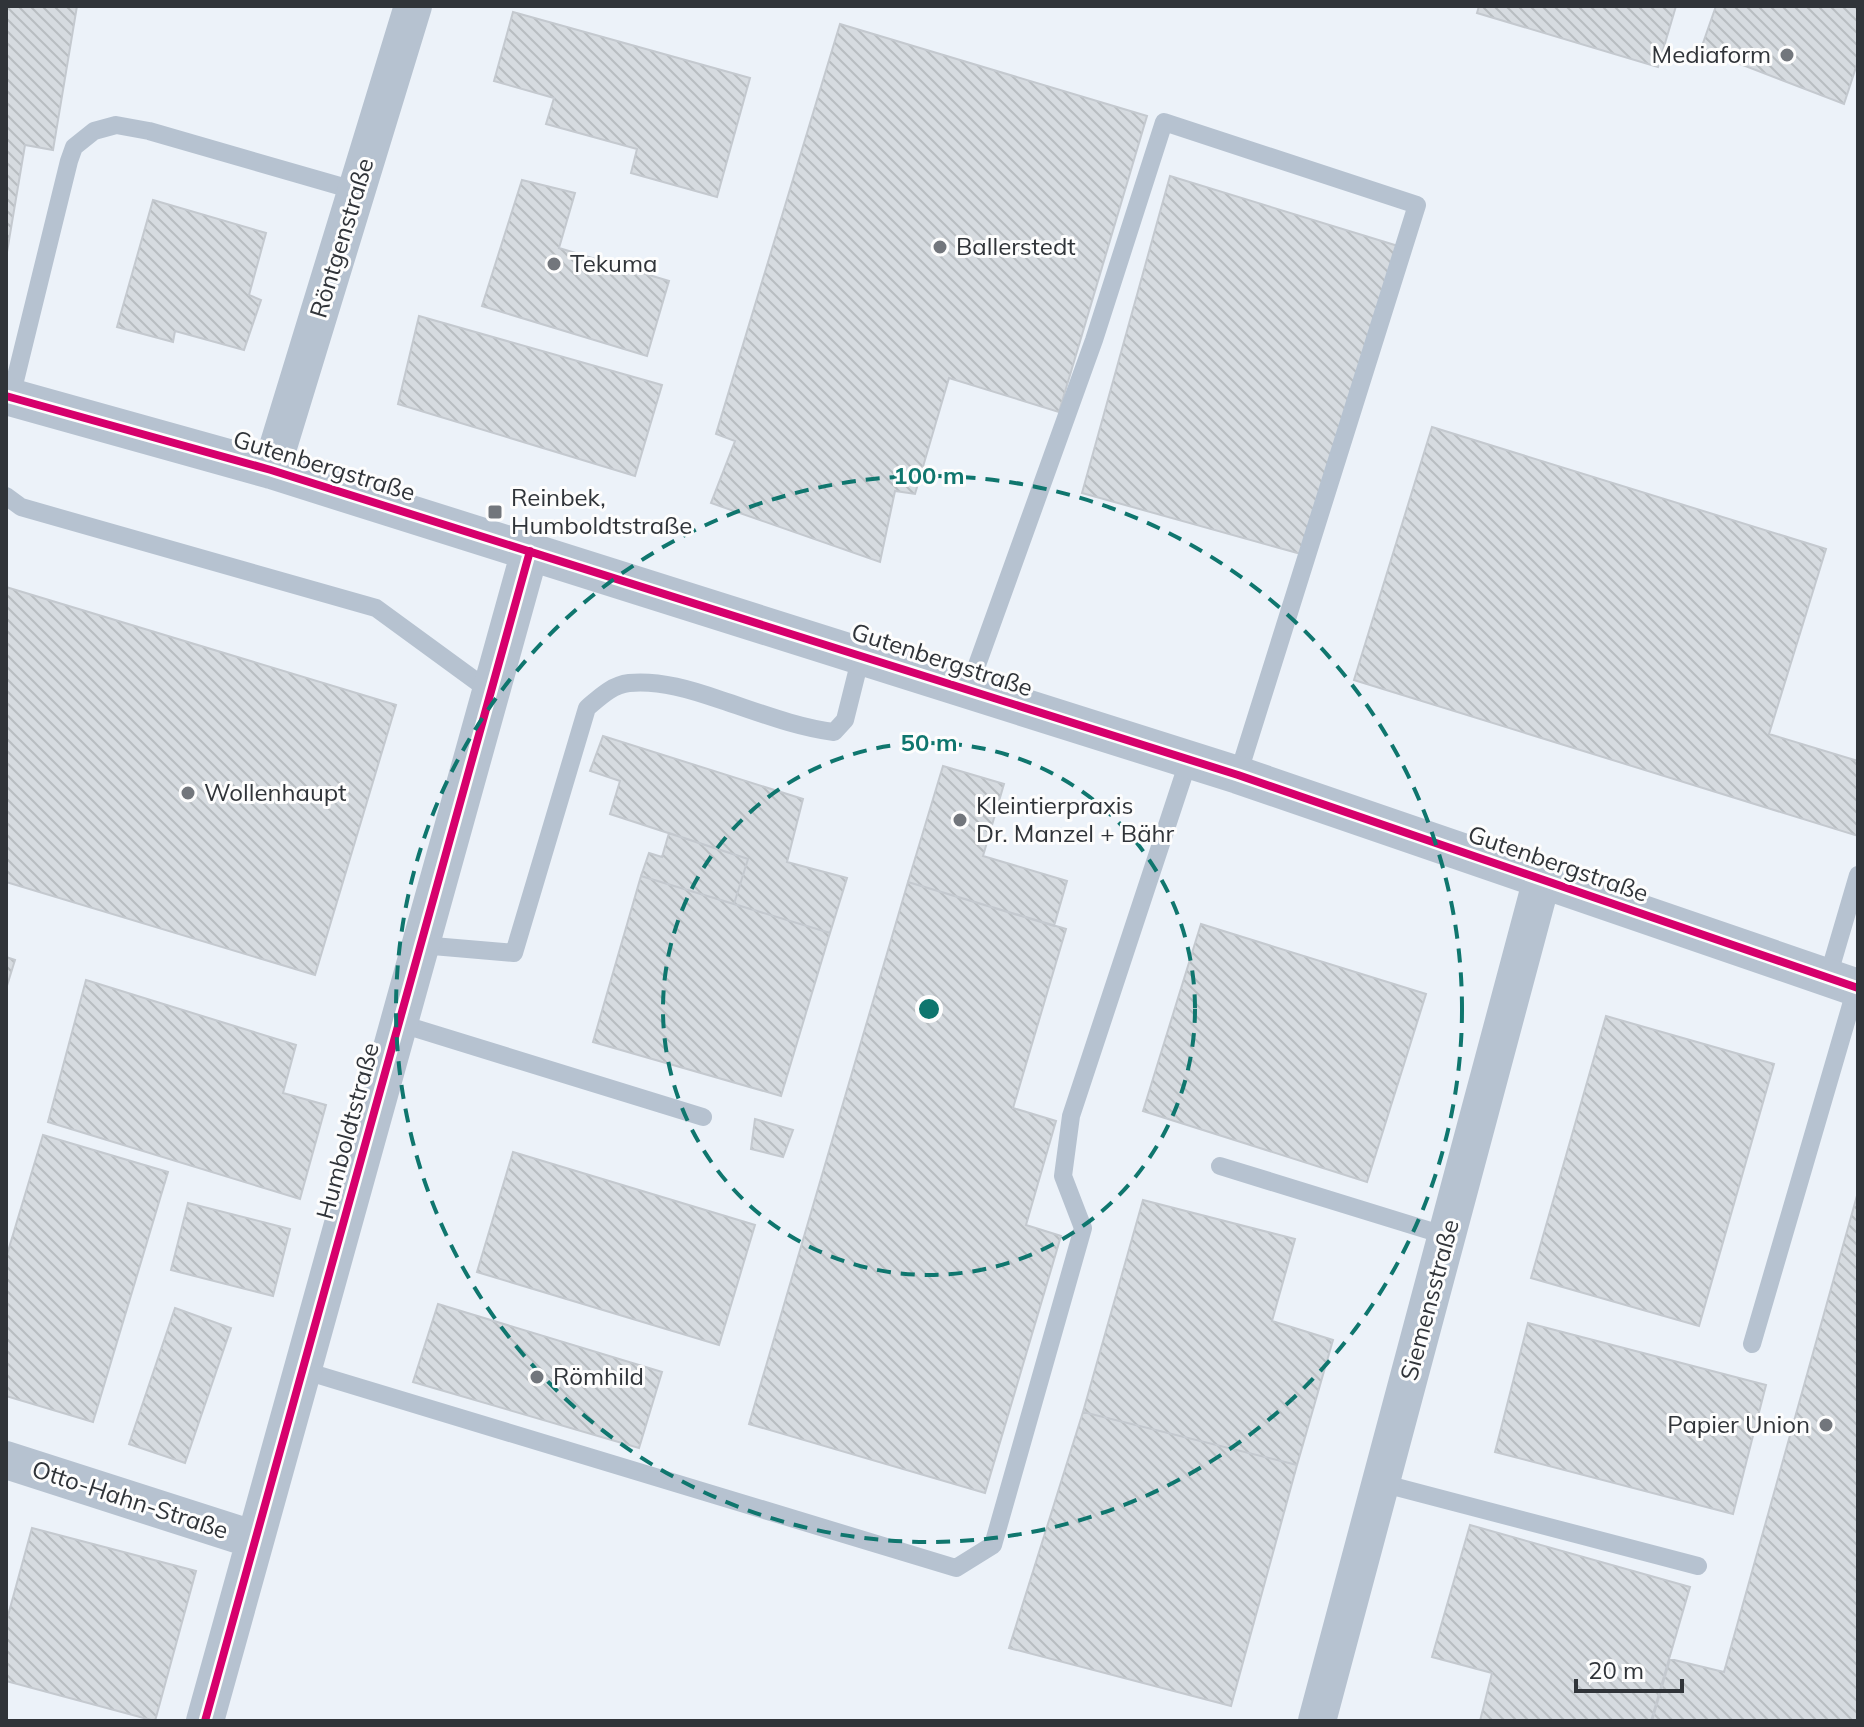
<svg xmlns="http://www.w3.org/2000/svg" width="1864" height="1727" viewBox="0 0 1864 1727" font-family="Mulish,sans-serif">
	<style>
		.building { fill: url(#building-back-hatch); stroke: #c4c9cf; stroke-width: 2 }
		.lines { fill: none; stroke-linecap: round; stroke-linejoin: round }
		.service { stroke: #b6c2d0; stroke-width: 18 }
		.minor { stroke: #b6c2d0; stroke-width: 38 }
		.cycleway-casing { stroke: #fdfdfd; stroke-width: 13 }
		.cycleway { stroke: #d6006c; stroke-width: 8 }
		.ring { fill: none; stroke: #0f766e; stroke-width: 4; stroke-dasharray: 14 10 }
		.poi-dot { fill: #72767c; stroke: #fdfdfd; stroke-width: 3 }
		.labels { text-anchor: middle; stroke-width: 6; stroke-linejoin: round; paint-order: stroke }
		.poi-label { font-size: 24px; fill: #303439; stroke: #fdfdfd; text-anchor: start }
		.street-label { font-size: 24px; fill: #303439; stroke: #fdfdfd }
		.centre { fill: #0f766e; stroke: #fdfdfd; stroke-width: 4 }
		.ring-label { font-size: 24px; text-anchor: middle; font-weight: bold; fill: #0f766e; stroke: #fdfdfd; stroke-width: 6; stroke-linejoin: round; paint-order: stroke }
	</style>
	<defs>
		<pattern id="building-back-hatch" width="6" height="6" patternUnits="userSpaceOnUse" patternTransform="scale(2)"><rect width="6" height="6" fill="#d6dbe0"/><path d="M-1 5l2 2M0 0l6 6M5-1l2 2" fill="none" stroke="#b8bdc1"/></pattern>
	</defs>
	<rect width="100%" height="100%" fill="#ecf2f9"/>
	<!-- building -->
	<path class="building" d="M 6,6 L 77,6 L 53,150 L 25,145 L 6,258 Z
		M 1479,6 L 1676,6 L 1658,67 L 1477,13 Z
		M 1716,6 L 1858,6 L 1858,61 L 1844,104 L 1701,49 Z
		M 513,12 L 750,78 L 717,197 L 631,173 L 637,149 L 546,124 L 554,98 L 494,81 Z
		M 840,24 L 1147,116 L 1059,412 L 949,378 L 915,494 L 895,491 L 880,562 L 711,503 L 735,441 L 716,434 Z
		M 1170,176 L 1398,246 L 1301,554 L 1082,493 Z
		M 522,180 L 575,193 L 559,248 L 669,281 L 647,356 L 482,306 Z
		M 153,200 L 266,233 L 249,295 L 261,300 L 244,350 L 175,331 L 173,342 L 117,327 Z
		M 419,316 L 662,385 L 635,476 L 398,404 Z
		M 1432,427 L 1826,549 L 1769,734 L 1858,761 L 1858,836 L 1354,680 Z
		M 6,587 L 396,705 L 315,975 L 6,882 Z
		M 603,736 L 803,799 L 787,862 L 847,878 L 830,933 L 734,904 L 748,859 L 610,814 L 620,781 L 590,771 Z
		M 943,766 L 1004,784 L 983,856 L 1067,881 L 1054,926 L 908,882 Z
		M 669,833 L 748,859 L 734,904 L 641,876 L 649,853 L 662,857 Z
		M 641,876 L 830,933 L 781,1096 L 593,1042 Z
		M 908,882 L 1066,929 L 1013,1108 L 1056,1121 L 1026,1225 L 1061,1236 L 985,1493 L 749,1424 Z
		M 1201,924 L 1426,994 L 1367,1182 L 1143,1111 Z
		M 6,957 L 15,960 L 6,989 Z
		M 86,980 L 296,1045 L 283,1093 L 326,1105 L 300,1199 L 48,1122 Z
		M 1606,1016 L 1774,1064 L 1699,1326 L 1531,1278 Z
		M 755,1119 L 793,1130 L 783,1157 L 751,1149 Z
		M 43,1135 L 168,1172 L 93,1422 L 6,1396 L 6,1258 Z
		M 513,1152 L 755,1225 L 719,1345 L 477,1272 Z
		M 1858,1192 L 1858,1721 L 1652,1721 L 1670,1659 L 1724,1672 Z
		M 1143,1200 L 1295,1239 L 1272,1321 L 1333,1340 L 1297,1465 L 1083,1412 Z
		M 188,1203 L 290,1229 L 273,1296 L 171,1270 Z
		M 438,1304 L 662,1372 L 639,1448 L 413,1382 Z
		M 175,1308 L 231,1328 L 185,1463 L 129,1444 Z
		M 1528,1323 L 1766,1385 L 1733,1514 L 1495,1452 Z
		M 1083,1412 L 1297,1465 L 1231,1706 L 1009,1648 Z
		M 1470,1525 L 1690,1587 L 1651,1721 L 1480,1721 L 1492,1673 L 1432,1657 Z
		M 32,1528 L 196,1571 L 155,1721 L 6,1681 L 6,1623 Z"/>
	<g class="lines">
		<!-- service -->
		<path class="service" d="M 11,397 L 69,161 L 74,147 L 94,131 L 116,125 L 149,131 L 357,191
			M 6,496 L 21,507 L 376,608 L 491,692
			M 968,690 L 1094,340 L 1164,122 L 1417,205 L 1238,775
			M 421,945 L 514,953 L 587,708 C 600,697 612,685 629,683 C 660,680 692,690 721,700 C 758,712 795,727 834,732 L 845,720 L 861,656
			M 1828,977 L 1858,875
			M 398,1023 L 703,1117
			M 1220,1166 L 1447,1236
			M 1752,1344 L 1856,988
			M 302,1370 L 956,1568 L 993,1545 L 1083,1228 L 1063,1176 L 1071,1116 L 1189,759
			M 1381,1483 L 1698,1566"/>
		<!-- minor -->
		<path class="minor" d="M 6,396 L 271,470 L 1238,775 L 1858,988
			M 271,470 L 413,6
			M 6,1460 L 255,1540
			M 205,1721 L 530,551
			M 1317,1721 L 1542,879"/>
		<!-- cycleway casing -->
		<g class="cycleway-casing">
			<path id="cycleway" d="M 6,396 L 271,470 L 1238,775 L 1858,988
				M 205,1721 L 530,551"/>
		</g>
		<!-- cycleway -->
		<use href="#cycleway" class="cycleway"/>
	</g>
	<!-- distance rings -->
	<g class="ring">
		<circle cx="929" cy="1009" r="266"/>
		<circle cx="929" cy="1009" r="533"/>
	</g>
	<!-- markers -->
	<g class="poi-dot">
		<circle cx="1787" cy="55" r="8"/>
		<circle cx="940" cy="247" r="8"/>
		<circle cx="554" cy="264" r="8"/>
		<rect x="487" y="504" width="16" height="16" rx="4"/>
		<circle cx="188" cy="793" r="8"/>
		<circle cx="960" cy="820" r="8"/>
		<circle cx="537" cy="1377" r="8"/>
		<circle cx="1826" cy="1425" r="8"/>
	</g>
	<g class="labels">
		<!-- poi labels -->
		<g class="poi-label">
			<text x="1771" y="63" text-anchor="end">Mediaform</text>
			<text x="956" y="255">Ballerstedt</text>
			<text x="570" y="272">Tekuma</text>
			<text x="511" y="506">Reinbek,<tspan x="511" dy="28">Humboldtstraße</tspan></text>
			<text x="204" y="801">Wollenhaupt</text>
			<text x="976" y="814">Kleintierpraxis<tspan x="976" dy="28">Dr. Manzel + Bähr</tspan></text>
			<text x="553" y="1385">Römhild</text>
			<text x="1810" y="1433" text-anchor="end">Papier Union</text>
		</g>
		<!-- street labels -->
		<g class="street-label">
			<text transform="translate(342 238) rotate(-73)" y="8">Röntgenstraße</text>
			<text transform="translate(324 466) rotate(17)" y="8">Gutenbergstraße</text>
			<text transform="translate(942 660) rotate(18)" y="8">Gutenbergstraße</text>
			<text transform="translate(1558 864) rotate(19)" y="8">Gutenbergstraße</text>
			<text transform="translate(348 1131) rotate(-75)" y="8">Humboldtstraße</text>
			<text transform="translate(1430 1300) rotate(-75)" y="8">Siemensstraße</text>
			<text transform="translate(130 1500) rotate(18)" y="8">Otto-Hahn-Straße</text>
		</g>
	</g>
	<circle cx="929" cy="1009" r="12" class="centre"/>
	<g class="ring-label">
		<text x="929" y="484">100 m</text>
		<text x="929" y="751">50 m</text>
	</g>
	<!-- border -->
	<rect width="1864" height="1727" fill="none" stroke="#303439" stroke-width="16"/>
	<!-- scale -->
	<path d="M1576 1679v12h106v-12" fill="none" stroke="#303439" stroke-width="4"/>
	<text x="1588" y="1679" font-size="24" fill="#303439" stroke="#fdfdfd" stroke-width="6" paint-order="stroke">20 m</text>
</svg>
